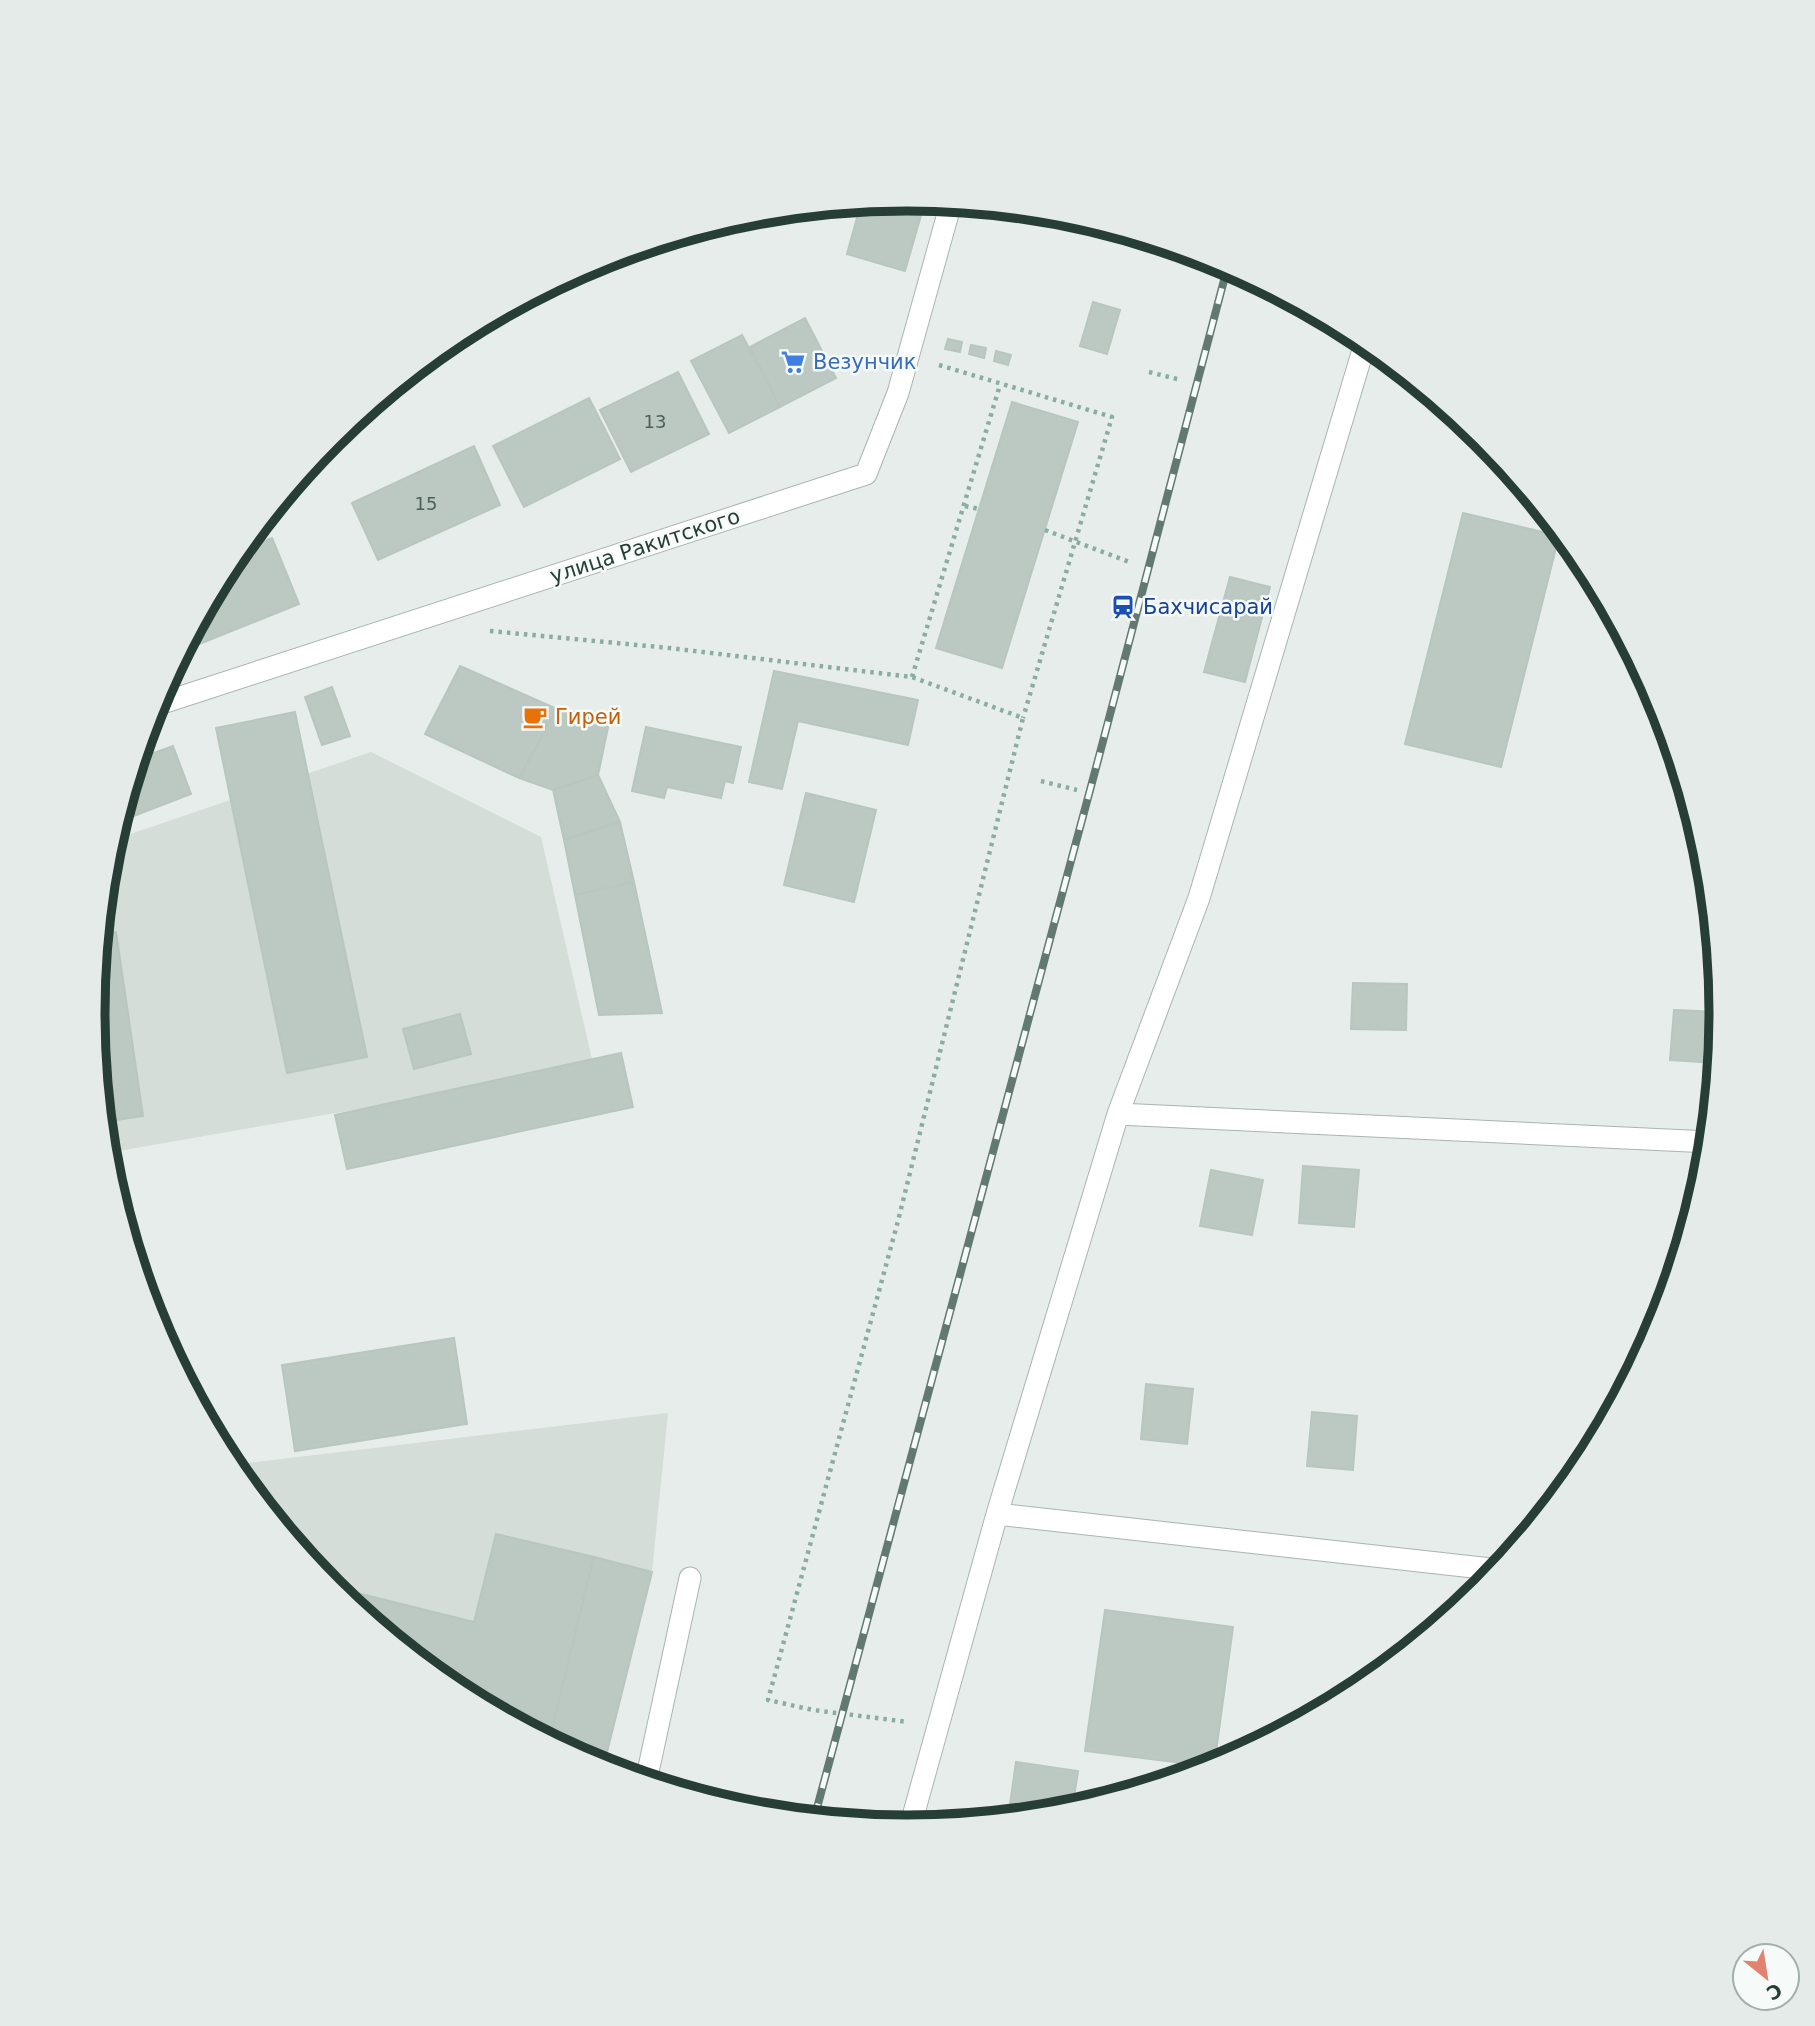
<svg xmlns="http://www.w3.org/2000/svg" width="1815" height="2026" viewBox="0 0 1815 2026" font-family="'DejaVu Sans',sans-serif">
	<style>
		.built { fill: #d4ddd8 }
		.building { fill: #bcc8c2; stroke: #b9c6c0; stroke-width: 2 }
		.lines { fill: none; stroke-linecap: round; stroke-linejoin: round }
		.street-casing { stroke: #a9b5b0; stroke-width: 23 }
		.path { stroke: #8aada0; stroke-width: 4.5; stroke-dasharray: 3.5 5; stroke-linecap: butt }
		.street { stroke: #fff; stroke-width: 21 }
		.rail-casing { stroke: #627971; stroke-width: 8 }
		.rail { stroke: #f6faf8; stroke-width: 5; stroke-dasharray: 16; stroke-linecap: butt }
		.labels { text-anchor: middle; stroke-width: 5; stroke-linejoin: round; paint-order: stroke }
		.number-label { font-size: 18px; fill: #4c6059 }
		.shop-label { font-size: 21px; fill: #366cbe; stroke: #f6faf8; text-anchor: start }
		.street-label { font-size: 21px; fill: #273e36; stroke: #f6faf8 }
		.transit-label { font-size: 21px; fill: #164399; stroke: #f6faf8; text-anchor: start }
		.food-label { font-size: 21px; fill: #c56008; stroke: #f6faf8; text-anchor: start }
		.rim { fill: none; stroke: #273e36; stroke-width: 9 }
	</style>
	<rect width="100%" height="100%" fill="#e6edea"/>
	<!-- built -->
	<path class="built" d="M 371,752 L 541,837 L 594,1068 L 107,1153 L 93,1013 L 108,854 L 113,840 Z
		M 668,1413 L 652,1572 L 603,1768 L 455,1690 L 331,1589 L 230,1465 Z"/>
	<!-- building -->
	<path class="building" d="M 881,201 L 922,212 L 905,271 L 847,254 L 861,203 Z
		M 1093,302 L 1120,310 L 1107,354 L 1080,346 Z
		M 805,318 L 836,378 L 780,407 L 750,347 Z
		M 742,335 L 780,407 L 729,433 L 691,361 Z
		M 948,339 L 962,342 L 960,352 L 945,349 Z
		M 971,345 L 986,348 L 984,358 L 969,354 Z
		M 996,351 L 1011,355 L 1008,365 L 994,361 Z
		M 678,372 L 709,434 L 631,472 L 600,410 Z
		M 589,398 L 620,459 L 524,507 L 493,446 Z
		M 1012,402 L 1078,422 L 1002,668 L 936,648 Z
		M 474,446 L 500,505 L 378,560 L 352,503 Z
		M 1463,513 L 1559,536 L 1501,767 L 1405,744 Z
		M 272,538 L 299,604 L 182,651 L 230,560 L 237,552 Z
		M 1230,577 L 1270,587 L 1245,682 L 1204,672 Z
		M 460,666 L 557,709 L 519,778 L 425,734 Z
		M 774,671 L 918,700 L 908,745 L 798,721 L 782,789 L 749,782 Z
		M 332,687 L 350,736 L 322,745 L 305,697 Z
		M 557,709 L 610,718 L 598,775 L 553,790 L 519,778 Z
		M 295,712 L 367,1057 L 287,1073 L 216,728 Z
		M 646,727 L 741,747 L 733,783 L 725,781 L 721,798 L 667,787 L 664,798 L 632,791 Z
		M 173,746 L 191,794 L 118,822 L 137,759 Z
		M 598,775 L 620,822 L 564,840 L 553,790 Z
		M 806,793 L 876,810 L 854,902 L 784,885 Z
		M 620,822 L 634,882 L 575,895 L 564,840 Z
		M 634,882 L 662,1013 L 599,1015 L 575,895 Z
		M 116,932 L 143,1116 L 103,1122 L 93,1013 L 101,934 Z
		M 1353,983 L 1407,984 L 1406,1030 L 1351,1029 Z
		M 1674,1010 L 1721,1012 L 1717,1063 L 1670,1060 Z
		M 460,1014 L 471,1054 L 414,1069 L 403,1029 Z
		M 621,1053 L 633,1107 L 347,1169 L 335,1115 Z
		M 1303,1166 L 1359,1170 L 1354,1227 L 1299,1223 Z
		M 1211,1170 L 1263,1180 L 1252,1235 L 1200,1226 Z
		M 454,1338 L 467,1424 L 295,1451 L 282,1365 Z
		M 1146,1384 L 1193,1389 L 1187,1444 L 1141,1439 Z
		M 1312,1412 L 1357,1416 L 1353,1470 L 1307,1466 Z
		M 496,1534 L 594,1557 L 549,1741 L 455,1690 L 329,1586 L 474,1622 Z
		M 594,1557 L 652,1572 L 603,1768 L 549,1741 Z
		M 1105,1610 L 1233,1627 L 1214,1767 L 1085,1751 Z
		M 1016,1762 L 1078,1771 L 1072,1810 L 1008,1818 Z"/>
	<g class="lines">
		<!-- street casing -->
		<g class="street-casing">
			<path id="street" d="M 153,706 L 866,474 L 898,393 L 951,203
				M 1118,1114 L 1710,1142
				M 997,1514 L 1500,1570
				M 646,1781 L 690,1578
				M 910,1827 L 997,1514 L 1118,1114 L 1199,898 L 1366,340"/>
		</g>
		<!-- path -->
		<path class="path" d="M 939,365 L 1112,417 L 1023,718
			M 1149,372 L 1181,380
			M 965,506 L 979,509
			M 1045,530 L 1132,563
			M 490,631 L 669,648 L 912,677 L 1023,718 L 898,1221 L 768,1700 L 813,1710 L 908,1722
			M 912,677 L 1000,385
			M 1041,781 L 1077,790"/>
		<!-- street -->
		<use href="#street" class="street"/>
		<!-- rail casing -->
		<g class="rail-casing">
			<path id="rail" d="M 814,1819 L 1097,764 L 1228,265"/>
		</g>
		<!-- rail -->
		<use href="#rail" class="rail"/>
	</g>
	<!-- icons -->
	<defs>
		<g id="supermarket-bare" transform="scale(1.89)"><path d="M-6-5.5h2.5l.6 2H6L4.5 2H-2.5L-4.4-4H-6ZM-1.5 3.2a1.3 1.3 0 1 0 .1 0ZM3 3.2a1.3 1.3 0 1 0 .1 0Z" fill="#3f7fe0" stroke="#f6faf8" stroke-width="2.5" paint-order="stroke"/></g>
		<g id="station-bare" transform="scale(1.89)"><path d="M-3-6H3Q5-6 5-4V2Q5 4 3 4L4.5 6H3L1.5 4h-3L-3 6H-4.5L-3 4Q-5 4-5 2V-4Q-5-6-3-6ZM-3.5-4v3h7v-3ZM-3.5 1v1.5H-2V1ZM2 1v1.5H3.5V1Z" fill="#1a4fb4" stroke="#f6faf8" stroke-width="2.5" paint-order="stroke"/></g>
		<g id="cafe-bare" transform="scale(1.89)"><path d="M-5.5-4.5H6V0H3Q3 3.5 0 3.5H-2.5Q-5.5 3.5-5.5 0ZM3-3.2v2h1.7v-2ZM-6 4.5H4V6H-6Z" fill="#e8710a" stroke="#f6faf8" stroke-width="2.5" paint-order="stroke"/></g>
	</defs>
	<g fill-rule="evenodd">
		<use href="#supermarket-bare" x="793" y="362"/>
		<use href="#station-bare" x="1123" y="607"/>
		<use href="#cafe-bare" x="535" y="717"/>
	</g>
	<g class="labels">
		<!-- number labels -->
		<g class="number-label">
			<text x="655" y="428">13</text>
			<text x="426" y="510">15</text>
		</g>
		<!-- shop labels -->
		<g class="shop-label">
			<text x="813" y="369">Везунчик</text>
		</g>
		<!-- street labels -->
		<g class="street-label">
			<text transform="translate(645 546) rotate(-18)" y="7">улица Ракитского</text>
		</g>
		<!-- transit labels -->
		<g class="transit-label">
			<text x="1143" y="614">Бахчисарай</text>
		</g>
		<!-- food labels -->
		<g class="food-label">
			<text x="555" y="724">Гирей</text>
		</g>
	</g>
	<!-- crop -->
	<path d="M0 0H1815V2026H0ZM105 1013a802 802 0 1 1 1604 0a802 802 0 1 1-1604 0Z" fill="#e5ebe8" fill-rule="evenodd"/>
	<path class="rim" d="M105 1013a802 802 0 1 1 1604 0a802 802 0 1 1-1604 0Z"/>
	<!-- north arrow -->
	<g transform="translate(1766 1977) rotate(150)"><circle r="33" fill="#f6faf8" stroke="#a3afaa" stroke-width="2"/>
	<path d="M0-5L12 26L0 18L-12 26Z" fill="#e3826e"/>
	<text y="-10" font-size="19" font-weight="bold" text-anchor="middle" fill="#273e36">С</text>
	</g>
</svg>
